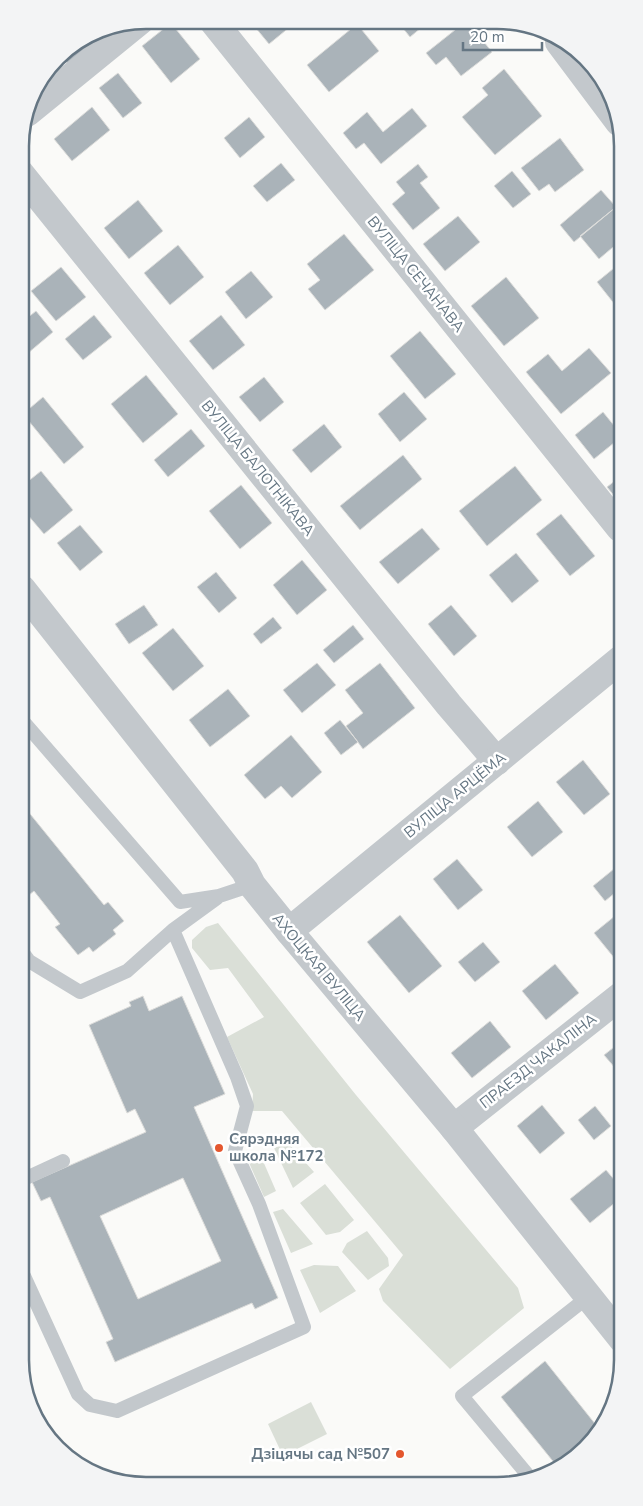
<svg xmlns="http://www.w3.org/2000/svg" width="643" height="1506" viewBox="0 0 643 1506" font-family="'Nunito Sans',sans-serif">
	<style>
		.green { fill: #dadfd7 }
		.building { fill: #aab3b9; stroke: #dcdcda; fill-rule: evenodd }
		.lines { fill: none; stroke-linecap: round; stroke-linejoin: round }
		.service { stroke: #c3c8cc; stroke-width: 14 }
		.minor { stroke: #c3c8cc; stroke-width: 28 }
		.tertiary { stroke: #c3c8cc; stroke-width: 28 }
		.poi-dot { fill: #e4572e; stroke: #fff; stroke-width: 2 }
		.labels { text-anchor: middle; stroke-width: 5; stroke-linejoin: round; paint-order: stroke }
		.street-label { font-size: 15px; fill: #657683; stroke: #fff }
		.poi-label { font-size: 15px; font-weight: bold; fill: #657683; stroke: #fff; text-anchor: start }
		.rim { fill: none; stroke: #657683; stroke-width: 2.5 }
	</style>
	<rect width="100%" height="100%" fill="#fafaf8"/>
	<!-- green -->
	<path class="green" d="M 218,923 L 356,1095 L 518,1288 L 524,1308 L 450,1369 L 383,1301 L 379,1289 L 403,1255 L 282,1111 L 252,1111 L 253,1094 L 227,1037 L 264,1017 L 228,968 L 210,970 L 192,948 L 192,940 L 206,927 Z
		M 288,1143 L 314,1172 L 293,1188 L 274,1148 Z
		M 260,1154 L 276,1191 L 264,1197 L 247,1158 Z
		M 325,1184 L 354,1220 L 340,1232 L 326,1235 L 300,1203 Z
		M 283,1209 L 313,1244 L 291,1253 L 273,1212 Z
		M 367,1231 L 388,1258 L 389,1266 L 368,1280 L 342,1252 L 347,1243 Z
		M 314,1265 L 338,1266 L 356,1291 L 320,1313 L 300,1270 Z
		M 311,1402 L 327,1434 L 283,1456 L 268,1424 Z"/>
	<!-- building -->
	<path class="building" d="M 250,21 L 287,21 L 291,26 L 269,44 Z
		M 398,22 L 428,22 L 410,37 Z
		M 465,22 L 468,22 L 492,52 L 461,76 L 446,57 L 436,65 L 426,53 Z
		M 171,23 L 200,59 L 171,83 L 142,46 Z
		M 357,24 L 379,51 L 329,92 L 307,65 Z
		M 89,35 L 99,47 L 72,69 L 60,54 Z
		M 504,69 L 542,116 L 495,155 L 462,117 L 488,95 L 482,88 Z
		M 118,73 L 142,103 L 123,118 L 99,88 Z
		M 92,107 L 110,130 L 72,161 L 54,139 Z
		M 412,108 L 427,126 L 381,164 L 364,143 L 356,149 L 343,133 L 367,112 L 383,132 Z
		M 249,117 L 265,137 L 240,158 L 224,138 Z
		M 560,138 L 584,170 L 555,192 L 549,184 L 539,191 L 521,168 Z
		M 281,163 L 295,180 L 267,202 L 253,186 Z
		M 418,164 L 428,177 L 420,183 L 440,208 L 413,230 L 392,204 L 405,193 L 396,182 Z
		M 512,171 L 531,194 L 513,208 L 494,186 Z
		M 601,190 L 616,207 L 574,242 L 560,225 Z
		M 138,200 L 163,231 L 129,259 L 104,228 Z
		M 616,207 L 619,212 L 619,242 L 599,259 L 580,236 Z
		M 458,216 L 480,242 L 445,271 L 423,244 Z
		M 344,234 L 374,270 L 325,310 L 308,289 L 320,280 L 307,264 Z
		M 178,245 L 204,277 L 170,305 L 144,273 Z
		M 619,264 L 619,303 L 616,306 L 597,282 Z
		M 61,267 L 86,297 L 56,321 L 31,291 Z
		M 251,271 L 273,297 L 246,319 L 225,292 Z
		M 506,277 L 539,318 L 504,346 L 471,306 Z
		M 36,311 L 53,332 L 21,359 L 21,323 Z
		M 94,315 L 112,337 L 83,360 L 65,339 Z
		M 221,315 L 245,345 L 213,370 L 189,341 Z
		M 420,331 L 456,374 L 425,399 L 390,356 Z
		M 589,348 L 611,373 L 561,414 L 526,372 L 548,354 L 562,371 Z
		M 146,375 L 178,414 L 143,443 L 111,404 Z
		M 264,377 L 284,402 L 260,422 L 239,397 Z
		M 404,392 L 427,419 L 400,442 L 378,414 Z
		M 43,397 L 84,447 L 64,464 L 23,414 Z
		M 603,412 L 620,433 L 620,438 L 594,459 L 575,435 Z
		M 324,424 L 342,447 L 311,473 L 292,450 Z
		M 191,429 L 205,446 L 168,477 L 154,460 Z
		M 403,455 L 422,479 L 360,530 L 340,506 Z
		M 515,466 L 542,500 L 487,546 L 459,511 Z
		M 41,471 L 73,510 L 44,534 L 21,507 L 21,487 Z
		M 620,477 L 620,503 L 607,487 Z
		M 241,485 L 272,523 L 240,549 L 209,511 Z
		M 561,514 L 595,556 L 570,576 L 536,534 Z
		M 80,525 L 103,552 L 80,571 L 57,543 Z
		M 422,528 L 440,549 L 398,584 L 379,562 Z
		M 516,553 L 539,581 L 512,603 L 489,575 Z
		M 302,560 L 327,590 L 297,615 L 273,585 Z
		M 216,572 L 237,598 L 219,613 L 197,587 Z
		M 144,605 L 158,625 L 129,644 L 115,624 Z
		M 451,605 L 477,636 L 454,656 L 428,624 Z
		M 273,617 L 282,628 L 261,644 L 253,634 Z
		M 353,625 L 364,639 L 334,663 L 323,650 Z
		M 173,628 L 204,666 L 173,691 L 142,653 Z
		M 317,663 L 336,685 L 302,713 L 283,690 Z
		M 380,663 L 415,708 L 363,749 L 346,726 L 363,713 L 345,690 Z
		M 228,689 L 250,716 L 210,747 L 189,720 Z
		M 340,720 L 358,742 L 341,755 L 324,733 Z
		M 291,735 L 322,772 L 292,798 L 281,786 L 265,799 L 244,775 Z
		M 583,760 L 610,794 L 584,815 L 556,782 Z
		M 538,801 L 563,832 L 532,857 L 507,827 Z
		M 22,804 L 104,905 L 108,902 L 124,921 L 113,930 L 116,934 L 93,952 L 89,947 L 78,955 L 55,927 L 60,924 L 34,891 L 29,895 L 23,888 L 24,878 L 23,877 Z
		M 457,859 L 483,890 L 458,910 L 433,879 Z
		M 620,864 L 621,888 L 605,901 L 593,886 Z
		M 621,911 L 621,964 L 620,965 L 594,933 Z
		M 400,915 L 442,966 L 409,993 L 367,942 Z
		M 483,942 L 500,962 L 475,982 L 458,962 Z
		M 555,964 L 579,993 L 546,1020 L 522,991 Z
		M 143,996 L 149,1011 L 182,996 L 225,1094 L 194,1107 L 278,1298 L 255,1309 L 252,1303 L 115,1362 L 106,1342 L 113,1339 L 50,1197 L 41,1201 L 32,1182 L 146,1132 L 135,1109 L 127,1113 L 89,1025 L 131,1006 L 129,1002 ZM 183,1178 L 221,1261 L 138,1299 L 100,1216 Z
		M 490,1021 L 511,1047 L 472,1078 L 451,1053 Z
		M 622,1041 L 622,1076 L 604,1055 Z
		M 542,1105 L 565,1133 L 540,1154 L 517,1126 Z
		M 595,1106 L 611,1126 L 594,1140 L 578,1120 Z
		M 606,1170 L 622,1189 L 622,1197 L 590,1223 L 570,1199 Z
		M 545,1361 L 600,1430 L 592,1443 L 556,1465 L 501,1397 Z"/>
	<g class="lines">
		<!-- service -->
		<path class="service" d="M 22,720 L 180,902 L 219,896 L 252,885
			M 23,953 L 29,961 L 80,992 L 127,971 L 173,930 L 217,898
			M 24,1179 L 63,1161
			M 24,1276 L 78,1394 L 90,1405 L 117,1411 L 304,1327 L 259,1204 L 235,1151 L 247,1106 L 237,1077 L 173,930
			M 532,1480 L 462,1396 L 588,1297"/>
		<!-- minor -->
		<path class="minor" d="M 212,20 L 620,528
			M 559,42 L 619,122
			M 27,113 L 140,21
			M 20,173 L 449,705 L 497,761
			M 22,589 L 245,871 L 252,885 L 289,931
			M 454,1128 L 622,995"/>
		<!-- tertiary -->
		<path class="tertiary" d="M 621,659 L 289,931 L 454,1128 L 623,1340"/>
	</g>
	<!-- markers -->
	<g class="poi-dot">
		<circle cx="219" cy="1148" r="5"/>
		<circle cx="400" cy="1454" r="5"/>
	</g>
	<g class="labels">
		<!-- street labels -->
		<g class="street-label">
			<text transform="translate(416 274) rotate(51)" y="5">ВУЛІЦА СЕЧАНАВА</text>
			<text transform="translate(258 468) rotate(51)" y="5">ВУЛІЦА БАЛОТНІКАВА</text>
			<text transform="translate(455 795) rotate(-39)" y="5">ВУЛІЦА АРЦЁМА</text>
			<text transform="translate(319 967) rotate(50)" y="5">АХОЦКАЯ ВУЛІЦА</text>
			<text transform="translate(538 1061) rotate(-38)" y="5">ПРАЕЗД ЧАКАЛІНА</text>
		</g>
		<!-- poi labels -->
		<g class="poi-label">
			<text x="229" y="1144">Сярэдняя<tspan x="229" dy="17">школа №172</tspan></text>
			<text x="390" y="1459" text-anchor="end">Дзіцячы сад №507</text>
		</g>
	</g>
	<!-- crop -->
	<path d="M0 0H643V1506H0ZM146 29H497A117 117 0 0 1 614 146V1360A117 117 0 0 1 497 1477H146A117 117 0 0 1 29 1360V146A117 117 0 0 1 146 29Z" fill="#f3f4f5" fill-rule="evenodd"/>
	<path class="rim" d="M146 29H497A117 117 0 0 1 614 146V1360A117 117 0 0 1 497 1477H146A117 117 0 0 1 29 1360V146A117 117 0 0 1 146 29Z"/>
	<!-- scale -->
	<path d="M463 42v8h79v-8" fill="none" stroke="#657683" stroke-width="2.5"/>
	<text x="470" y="42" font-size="15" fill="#657683" stroke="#ffffff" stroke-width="4" paint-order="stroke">20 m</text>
</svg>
